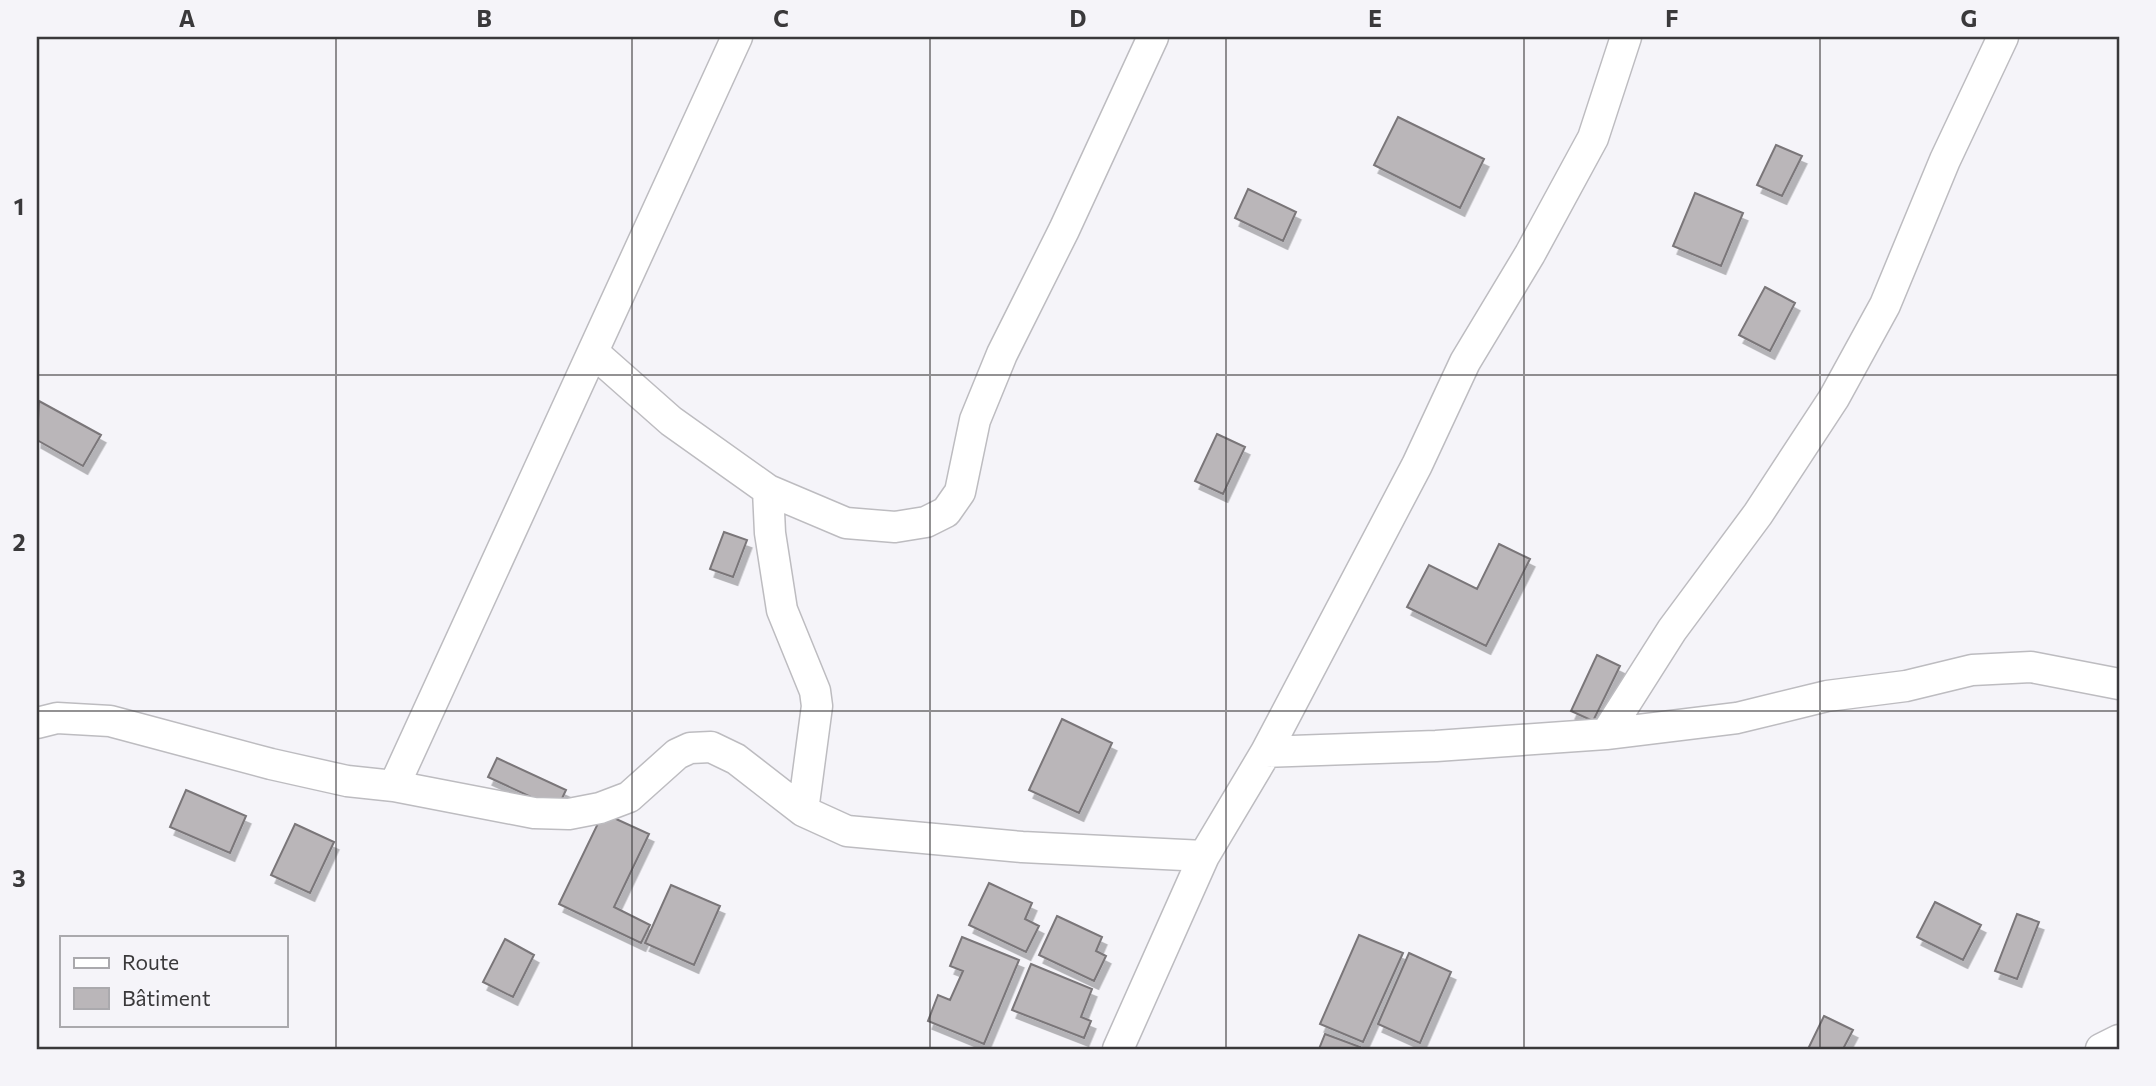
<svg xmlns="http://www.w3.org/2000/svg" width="2156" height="1086" viewBox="0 0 2156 1086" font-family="Commissioner,sans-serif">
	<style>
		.building { fill: #bab6b9; stroke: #7a7679; stroke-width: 2; filter: url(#shadow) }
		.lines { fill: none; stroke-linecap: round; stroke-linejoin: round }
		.minor-casing { stroke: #bdbcc0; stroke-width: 33 }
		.minor { stroke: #fff; stroke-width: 30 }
		.grid { fill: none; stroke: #3a393b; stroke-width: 2; stroke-opacity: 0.55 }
		.neatline { fill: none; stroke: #3a393b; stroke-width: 2.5 }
		.grid-label { font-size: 23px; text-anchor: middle; font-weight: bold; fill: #3a393b }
	</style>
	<defs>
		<filter id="shadow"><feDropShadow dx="4.5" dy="8" stdDeviation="0" flood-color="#0004"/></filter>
	</defs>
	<rect width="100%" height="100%" fill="#f5f4f9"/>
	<!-- building -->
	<path class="building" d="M 1398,117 L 1484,159 L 1460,208 L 1374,165 Z
		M 1776,145 L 1802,156 L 1782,196 L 1757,185 Z
		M 1248,189 L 1296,212 L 1283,241 L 1235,218 Z
		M 1695,193 L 1743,213 L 1721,266 L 1673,246 Z
		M 1765,287 L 1795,303 L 1770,351 L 1739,335 Z
		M 39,401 L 101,435 L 83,466 L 37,440 Z
		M 1217,434 L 1245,447 L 1223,494 L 1195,481 Z
		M 724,532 L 747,540 L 733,577 L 710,569 Z
		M 1499,544 L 1530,559 L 1486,646 L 1407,607 L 1429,565 L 1477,589 Z
		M 1597,655 L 1620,666 L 1593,721 L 1571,711 Z
		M 1062,719 L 1112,743 L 1079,813 L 1029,790 Z
		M 497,758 L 566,790 L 557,809 L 488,777 Z
		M 186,790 L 246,816 L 230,853 L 170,827 Z
		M 603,813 L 649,834 L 614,907 L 650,925 L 641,943 L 559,904 Z
		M 295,824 L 334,842 L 310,893 L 271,875 Z
		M 989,883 L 1032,903 L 1025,919 L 1039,926 L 1026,952 L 969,925 Z
		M 671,885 L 720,906 L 694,965 L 645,943 Z
		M 1935,902 L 1981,925 L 1963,960 L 1917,937 Z
		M 2017,914 L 2039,922 L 2017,979 L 1995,971 Z
		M 1057,916 L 1102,937 L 1096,951 L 1106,956 L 1094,981 L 1039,955 Z
		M 1359,935 L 1403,953 L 1363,1042 L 1320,1024 Z
		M 962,937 L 1019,960 L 984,1044 L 928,1021 L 938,995 L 950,1000 L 963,971 L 950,966 Z
		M 505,939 L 534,955 L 513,997 L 483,982 Z
		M 1409,953 L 1451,972 L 1420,1043 L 1378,1024 Z
		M 1031,964 L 1092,989 L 1081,1017 L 1091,1021 L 1084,1038 L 1012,1010 Z
		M 1824,1016 L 1853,1030 L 1843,1049 L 1808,1049 Z
		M 1325,1034 L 1360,1047 L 1359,1049 L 1319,1049 Z"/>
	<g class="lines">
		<!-- minor casing -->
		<g class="minor-casing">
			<path id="minor" d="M 593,352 L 671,421 L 768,490 L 846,523 L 895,527 L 926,522 L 946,512 L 960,492 L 975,420 L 1002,354 L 1064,230 L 1153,37
				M 768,490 L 770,533 L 782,610 L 815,691 L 817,706 L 803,811
				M 37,723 L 57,718 L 110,721 L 271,764 L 347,781 L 394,786 L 534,813 L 569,814 L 600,808 L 629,797 L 677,754 L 690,748 L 711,747 L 736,759 L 803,811 L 847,831 L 1022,847 L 1204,856 L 1266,752 L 1436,746 L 1606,734 L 1737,718 L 1827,696 L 1906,686 L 1972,670 L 2031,667 L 2119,684
				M 1606,734 L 1672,630 L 1758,514 L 1834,398 L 1885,305 L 1945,160 L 2003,37
				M 1266,752 L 1417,465 L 1465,362 L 1530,254 L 1593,138 L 1626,37
				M 394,786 L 737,37
				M 1118,1049 L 1204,856
				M 2101,1049 L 2119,1040"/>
		</g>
		<!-- minor -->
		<use href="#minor" class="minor"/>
	</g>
	<!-- grid -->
	<path class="grid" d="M 336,37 L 336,1049M 632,37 L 632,1049M 930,37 L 930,1049M 1226,37 L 1226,1049M 1524,37 L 1524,1049M 1820,37 L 1820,1049M 37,375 L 2119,375M 37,711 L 2119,711"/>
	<!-- border -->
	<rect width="2156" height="1086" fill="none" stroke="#f5f4f9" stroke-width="77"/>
	<!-- legend -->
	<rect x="60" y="936" width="228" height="91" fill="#f5f4f9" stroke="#aaa9ad" stroke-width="2"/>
	<rect x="74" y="958" width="35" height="10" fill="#ffffff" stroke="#aaa9ad" stroke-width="2"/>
	<text x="122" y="970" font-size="21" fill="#3a393b">Route</text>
	<rect x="74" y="988" width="35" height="21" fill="#bab6b9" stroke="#aaa9ad" stroke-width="2"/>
	<text x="122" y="1006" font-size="21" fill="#3a393b">Bâtiment</text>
	<rect x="38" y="38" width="2080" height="1010" class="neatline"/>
	<g class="grid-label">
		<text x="187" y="27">A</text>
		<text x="484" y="27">B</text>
		<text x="781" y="27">C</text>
		<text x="1078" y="27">D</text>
		<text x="1375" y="27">E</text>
		<text x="1672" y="27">F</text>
		<text x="1969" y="27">G</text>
		<text x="19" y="215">1</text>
		<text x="19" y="551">2</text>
		<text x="19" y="887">3</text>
	</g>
</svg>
